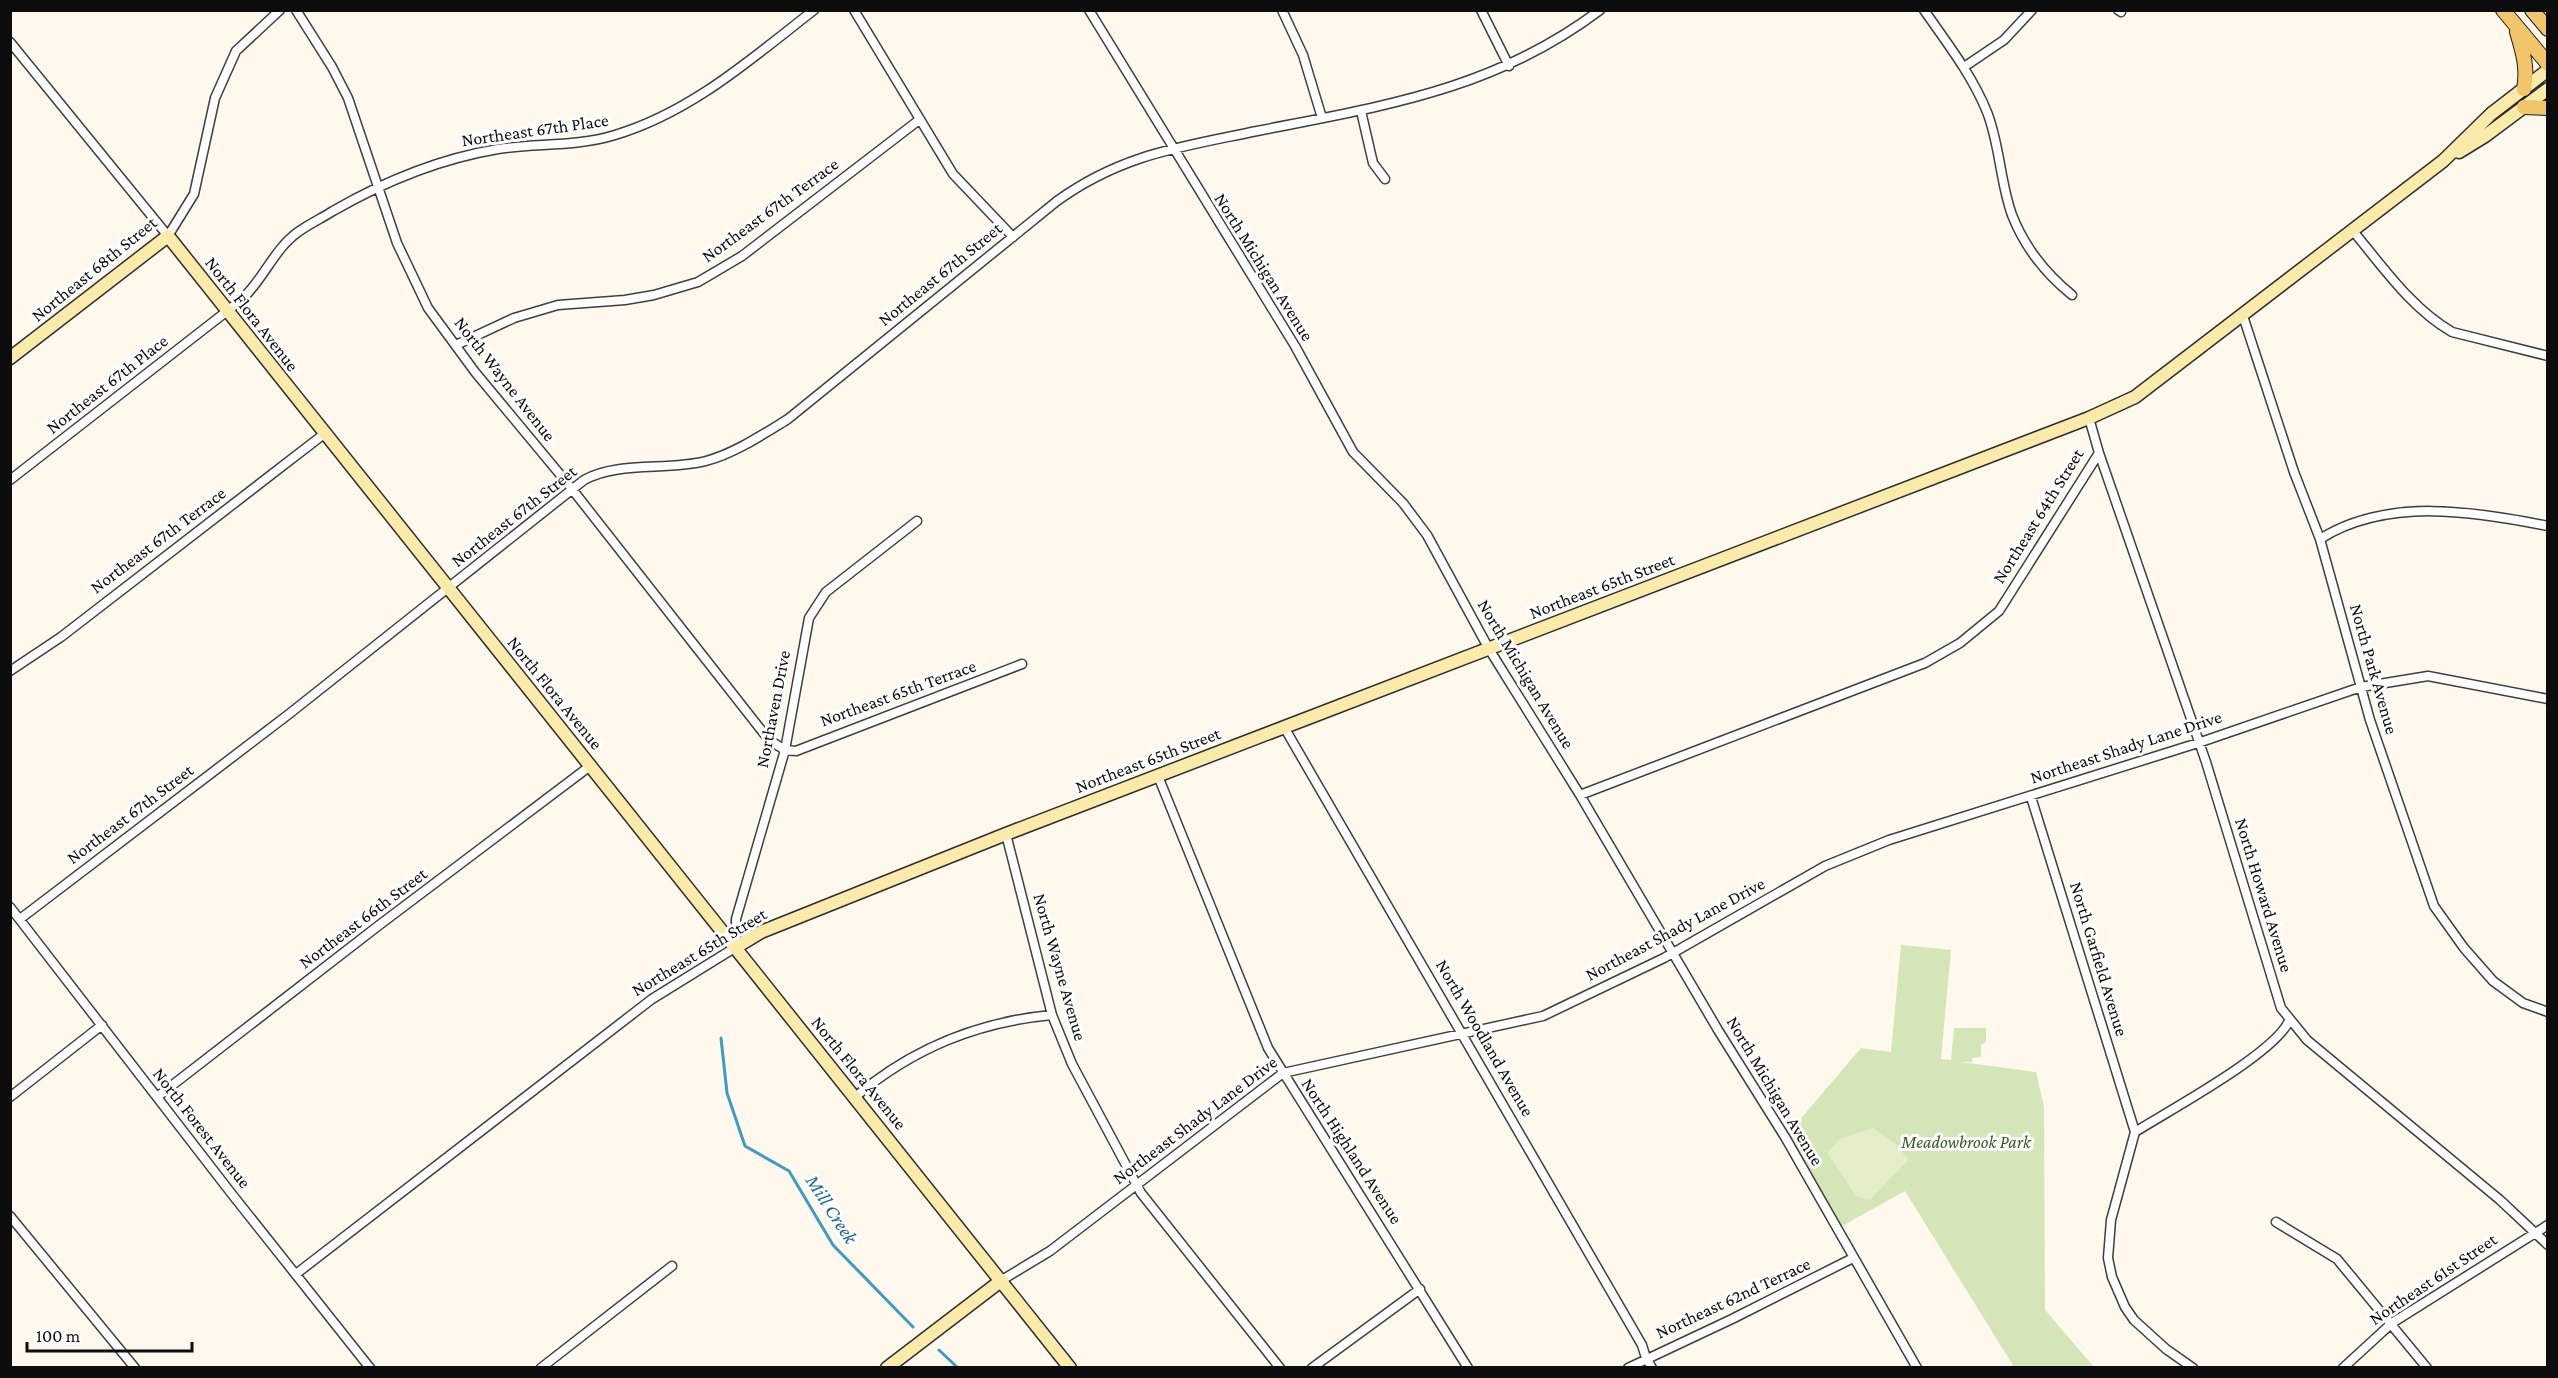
<svg xmlns="http://www.w3.org/2000/svg" width="2558" height="1378" viewBox="0 0 2558 1378" font-family="'Crimson Pro',serif">
	<style>
		.green { fill: #d4e6b8 }
		.pitch { fill: #e4eec9 }
		.lines { fill: none; stroke-linecap: round; stroke-linejoin: round }
		.stream { stroke: #3e9bc6; stroke-width: 3 }
		.street-casing { stroke: #3f3f3f; stroke-width: 11 }
		.secondary-casing { stroke: #2e2e2e; stroke-width: 15 }
		.primary-casing { stroke: #1d1d1d; stroke-width: 16 }
		.street { stroke: #fff; stroke-width: 8 }
		.secondary { stroke: #fbebaa; stroke-width: 12 }
		.primary { stroke: #f1c569; stroke-width: 14 }
		.labels { text-anchor: middle; stroke-width: 6; stroke-linejoin: round; paint-order: stroke }
		.street-label { font-size: 18px; fill: #0c0c0c; stroke: #fff }
		.park-label { font-size: 18px; font-style: italic; fill: #336020; stroke: #fff }
		.water-label { font-size: 20px; font-style: italic; fill: #1c6b96; stroke: #fff }
	</style>
	<rect width="100%" height="100%" fill="#fef9ec"/>
	<!-- green -->
	<path class="green" d="M 1901,945 L 1951,950 L 1941,1059 L 1951,1060 L 1954,1028 L 1986,1028 L 1986,1042 L 1981,1045 L 1981,1057 L 1972,1058 L 1972,1062 L 1960,1062 L 2036,1072 L 2044,1107 L 2045,1310 L 2094,1367 L 2014,1367 L 1905,1191 L 1833,1231 L 1785,1137 L 1861,1048 L 1891,1052 Z"/>
	<!-- pitch -->
	<path class="pitch" d="M 1873,1128 L 1897,1145 L 1908,1160 L 1870,1200 L 1857,1197 L 1827,1153 L 1840,1139 Z"/>
	<g class="lines">
		<!-- stream -->
		<path class="stream" d="M 721,1038 L 727,1093 L 745,1146 L 789,1171 L 833,1245 L 913,1327
			M 939,1350 L 958,1368"/>
		<!-- street casing -->
		<g class="street-casing">
			<path id="street" d="M 296,10 L 332,67 L 348,98 L 397,243 L 428,308 L 475,372 L 568,484 L 769,740 L 785,750 L 796,751 L 1022,664
				M 854,10 L 953,174 L 1013,237
				M 1089,10 L 1295,346 L 1353,452 L 1403,503 L 1427,535 L 1489,649 L 1580,795 L 1718,1030 L 1785,1137 L 1917,1368
				M 1282,10 L 1303,55 L 1322,118
				M 1481,10 L 1509,66
				M 1924,10 C 1947,43 1972,75 1987,112 C 2000,145 2000,182 2012,215 C 2025,248 2046,274 2072,295
				M 2118,10 L 2121,12
				M 10,42 L 168,236 L 194,194 L 215,98 L 236,51 L 280,10
				M 1964,67 L 2004,40 L 2032,10
				M 1361,111 L 1373,163 L 1385,179
				M 2353,231 C 2383,267 2411,308 2452,332 L 2548,356
				M 2243,316 L 2294,472 L 2320,539 L 2370,720 L 2434,906 L 2464,948 L 2493,981 L 2523,1003 L 2548,1012
				M 456,345 L 514,318 L 558,305 L 625,300 L 654,295 L 698,282 L 742,256 L 919,120
				M 2099,453 L 2206,762 L 2281,1008 L 2307,1040 L 2500,1200 L 2548,1245
				M 10,480 L 240,301 C 263,281 273,250 298,232 C 309,224 322,218 333,211 C 385,181 438,159 498,149 C 537,143 576,147 615,135 C 692,112 752,58 814,10
				M 2320,539 C 2387,497 2474,511 2548,526
				M 10,671 L 61,637 L 324,434
				M 1284,727 L 1642,1345 L 1646,1358 L 1652,1368
				M 1158,776 L 1268,1048 L 1468,1368
				M 1580,795 L 1925,663 L 1960,643 L 1999,611 L 2099,453 L 2089,418
				M 2031,797 L 2135,1132 L 2111,1220 L 2108,1258 L 2112,1277 L 2125,1307 L 2134,1320 L 2166,1349 L 2193,1368
				M 1006,834 L 1052,1015 L 1072,1064 L 1141,1193 L 1280,1368
				M 10,907 L 231,1193 L 370,1368
				M 20,919 L 289,714 L 584,480 C 618,461 667,471 706,461 C 735,453 762,435 788,419 L 1057,201 C 1122,154 1181,147 1257,131 C 1383,106 1494,90 1600,10
				M 10,1097 L 102,1025
				M 157,1097 L 378,926 L 590,766
				M 855,1097 C 913,1048 977,1022 1052,1015
				M 2135,1132 C 2170,1110 2274,1054 2289,1021
				M 10,1216 L 135,1368
				M 2276,1222 L 2337,1259 L 2427,1368
				M 296,1274 L 652,999 L 736,947 L 736,919 L 785,750 L 809,618 L 826,592 L 917,521
				M 1002,1280 L 1050,1251 L 1283,1073 L 1543,1016 L 1664,958 L 1825,866 L 1889,840 L 2198,743 L 2361,687 L 2428,676 L 2548,699
				M 541,1368 L 672,1266
				M 1312,1368 L 1420,1289
				M 1628,1368 L 1732,1319 L 1853,1258
				M 2343,1368 L 2392,1323 L 2548,1225"/>
		</g>
		<!-- secondary casing -->
		<g class="secondary-casing">
			<path id="secondary" d="M 2459,152 L 2485,136 L 2548,89
				M 10,358 L 168,236 L 1070,1368
				M 736,947 L 761,932 L 1006,834 L 2089,418 L 2135,397 L 2443,161 L 2491,114 L 2548,70
				M 887,1368 L 1002,1280"/>
		</g>
		<!-- primary casing -->
		<g class="primary-casing">
			<path id="primary" d="M 2503,10 L 2548,64
				M 2532,10 L 2548,29
				M 2517,32 C 2523,52 2528,68 2524,89
				M 2524,107 L 2548,108"/>
		</g>
		<!-- street -->
		<use href="#street" class="street"/>
		<!-- secondary -->
		<use href="#secondary" class="secondary"/>
		<!-- primary -->
		<use href="#primary" class="primary"/>
	</g>
	<g class="labels">
		<!-- street labels -->
		<g class="street-label">
			<text transform="translate(535 130) rotate(-8)" y="6">Northeast 67th Place</text>
			<text transform="translate(770 210) rotate(-36)" y="6">Northeast 67th Terrace</text>
			<text transform="translate(1264 267) rotate(58)" y="6">North Michigan Avenue</text>
			<text transform="translate(94 269) rotate(-39)" y="6">Northeast 68th Street</text>
			<text transform="translate(940 274) rotate(-39)" y="6">Northeast 67th Street</text>
			<text transform="translate(252 314) rotate(52)" y="6">North Flora Avenue</text>
			<text transform="translate(505 379) rotate(52)" y="6">North Wayne Avenue</text>
			<text transform="translate(107 384) rotate(-38)" y="6">Northeast 67th Place</text>
			<text transform="translate(514 516) rotate(-38)" y="6">Northeast 67th Street</text>
			<text transform="translate(2038 516) rotate(-58)" y="6">Northeast 64th Street</text>
			<text transform="translate(158 540) rotate(-37)" y="6">Northeast 67th Terrace</text>
			<text transform="translate(1602 586) rotate(-21)" y="6">Northeast 65th Street</text>
			<text transform="translate(2374 669) rotate(74)" y="6">North Park Avenue</text>
			<text transform="translate(1526 674) rotate(59)" y="6">North Michigan Avenue</text>
			<text transform="translate(555 693) rotate(51)" y="6">North Flora Avenue</text>
			<text transform="translate(898 693) rotate(-20)" y="6">Northeast 65th Terrace</text>
			<text transform="translate(773 709) rotate(-79)" y="6">Northaven Drive</text>
			<text transform="translate(2126 747) rotate(-18)" y="6">Northeast Shady Lane Drive</text>
			<text transform="translate(1148 760) rotate(-21)" y="6">Northeast 65th Street</text>
			<text transform="translate(130 814) rotate(-37)" y="6">Northeast 67th Street</text>
			<text transform="translate(2264 895) rotate(73)" y="6">North Howard Avenue</text>
			<text transform="translate(363 918) rotate(-37)" y="6">Northeast 66th Street</text>
			<text transform="translate(1675 929) rotate(-28)" y="6">Northeast Shady Lane Drive</text>
			<text transform="translate(699 952) rotate(-31)" y="6">Northeast 65th Street</text>
			<text transform="translate(2099 959) rotate(73)" y="6">North Garfield Avenue</text>
			<text transform="translate(1060 967) rotate(74)" y="6">North Wayne Avenue</text>
			<text transform="translate(1485 1038) rotate(60)" y="6">North Woodland Avenue</text>
			<text transform="translate(859 1073) rotate(51)" y="6">North Flora Avenue</text>
			<text transform="translate(1775 1091) rotate(59)" y="6">North Michigan Avenue</text>
			<text transform="translate(1195 1120) rotate(-37)" y="6">Northeast Shady Lane Drive</text>
			<text transform="translate(202 1128) rotate(52)" y="6">North Forest Avenue</text>
			<text transform="translate(1352 1151) rotate(57)" y="6">North Highland Avenue</text>
			<text transform="translate(2433 1279) rotate(-34)" y="6">Northeast 61st Street</text>
			<text transform="translate(1733 1298) rotate(-25)" y="6">Northeast 62nd Terrace</text>
		</g>
		<!-- park labels -->
		<g class="park-label">
			<text x="1966" y="1148">Meadowbrook Park</text>
		</g>
		<!-- water labels -->
		<g class="water-label">
			<text transform="translate(832 1209) rotate(57)" y="7">Mill Creek</text>
		</g>
	</g>
	<!-- border -->
	<rect width="2558" height="1378" fill="none" stroke="#0c0c0c" stroke-width="24"/>
	<!-- scale -->
	<path d="M27 1342v9h165v-9" fill="none" stroke="#0c0c0c" stroke-width="3"/>
	<text x="36" y="1342" font-size="18" fill="#0c0c0c" stroke="#ffffff" stroke-width="4.5" paint-order="stroke">100 m</text>
</svg>
